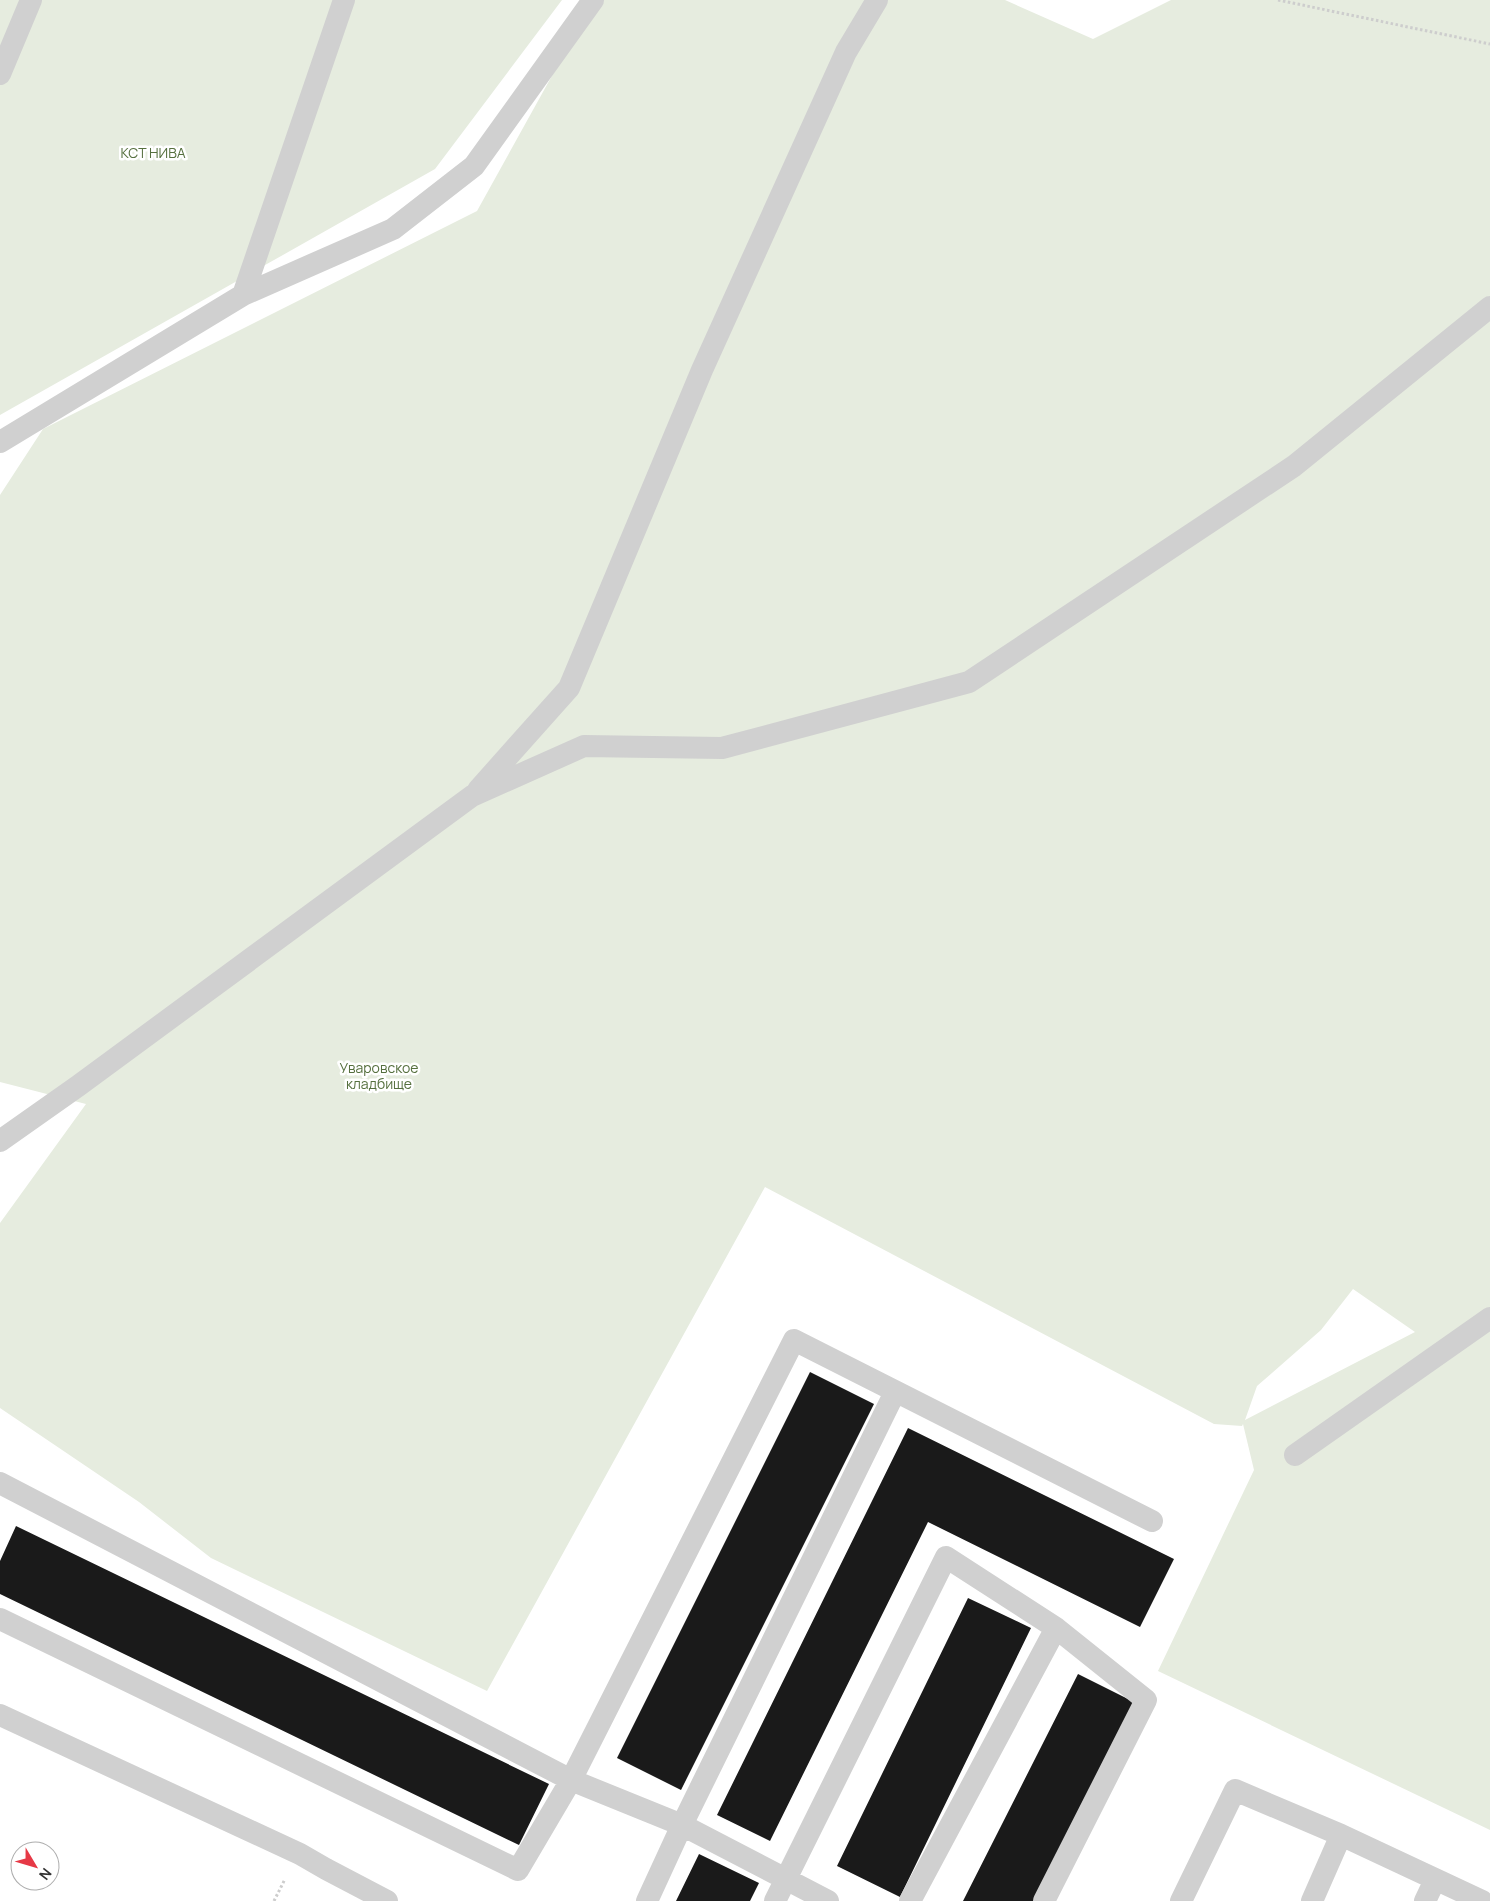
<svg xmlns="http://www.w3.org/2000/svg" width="1490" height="1901" viewBox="0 0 1490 1901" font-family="Manrope,sans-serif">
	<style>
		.green { fill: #e6ecdf; fill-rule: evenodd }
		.building { fill: #1a1a1a }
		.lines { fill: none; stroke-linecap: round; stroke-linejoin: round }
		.path { stroke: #cdcdcd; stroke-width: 3; stroke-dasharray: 2.5 2.5; stroke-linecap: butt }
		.lane { stroke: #d0d0d0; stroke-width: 22 }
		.labels { text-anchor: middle; stroke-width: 5; stroke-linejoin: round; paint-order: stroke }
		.park-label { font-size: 14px; fill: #56703f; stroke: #fff }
	</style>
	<rect width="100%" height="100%" fill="#fff"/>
	<!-- green -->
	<path class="green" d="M 0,0 L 562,0 L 435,169 L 0,415 Z
		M 594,0 L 1005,0 L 1093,39 L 1171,0 L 1490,0 L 1490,1830 L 1158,1671 L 1254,1470 L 1243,1424 L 1242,1426 L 1214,1424 L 765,1187 L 487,1691 L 211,1558 L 139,1502 L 0,1408 L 0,1223 L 86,1104 L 0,1082 L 0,495 L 43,429 L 477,211 ZM 1353,1289 L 1415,1332 L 1245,1420 L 1257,1386 L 1321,1330 Z"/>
	<!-- building -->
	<path class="building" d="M 810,1372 L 874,1404 L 681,1790 L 617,1758 Z
		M 908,1428 L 1174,1559 L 1140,1627 L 928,1522 L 770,1841 L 717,1815 Z
		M 16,1526 L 549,1784 L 519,1845 L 0,1594 L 0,1561 Z
		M 968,1598 L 1031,1628 L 900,1897 L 837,1866 Z
		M 1078,1674 L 1134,1702 L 1034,1901 L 963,1901 Z
		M 699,1854 L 759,1883 L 750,1901 L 676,1901 Z"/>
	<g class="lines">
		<!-- path -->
		<path class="path" d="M 1278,0 L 1490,44
			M 274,1901 L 285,1879"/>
		<!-- lane -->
		<path class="lane" d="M 0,74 L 31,0
			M 243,295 L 344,0
			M 0,442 L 243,295 L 393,229 L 474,166 L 593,0
			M 478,790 L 569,688 L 702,370 L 846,52 L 877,0
			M 0,1141 L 78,1086 L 472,796 L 584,746 L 722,748 L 969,682 L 1294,466 L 1490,307
			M 1295,1455 L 1490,1318
			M 0,1483 L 571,1780 L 682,1825 L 828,1901
			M 0,1619 L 518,1870 L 571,1780 L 794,1340 L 1152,1521
			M 0,1715 L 300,1854 L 326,1869 L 387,1901
			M 647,1901 L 682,1825 L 895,1392
			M 775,1901 L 946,1557 L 1056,1628 L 1146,1700 L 1044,1901
			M 910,1901 L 1056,1628
			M 1181,1901 L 1235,1790 L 1341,1835 L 1482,1901
			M 1312,1901 L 1341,1835
			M 1425,1901 L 1435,1880"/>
	</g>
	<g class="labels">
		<!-- park labels -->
		<g class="park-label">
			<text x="153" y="158">КСТ НИВА</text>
			<text x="379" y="1073">Уваровское<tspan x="379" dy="16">кладбище</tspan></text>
		</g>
	</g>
	<!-- north arrow -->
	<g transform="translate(35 1866) rotate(128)"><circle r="24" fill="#ffffff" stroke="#adadad"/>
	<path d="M0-4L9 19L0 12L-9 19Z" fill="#e63946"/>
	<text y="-8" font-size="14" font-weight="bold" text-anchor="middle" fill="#333333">N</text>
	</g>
</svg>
